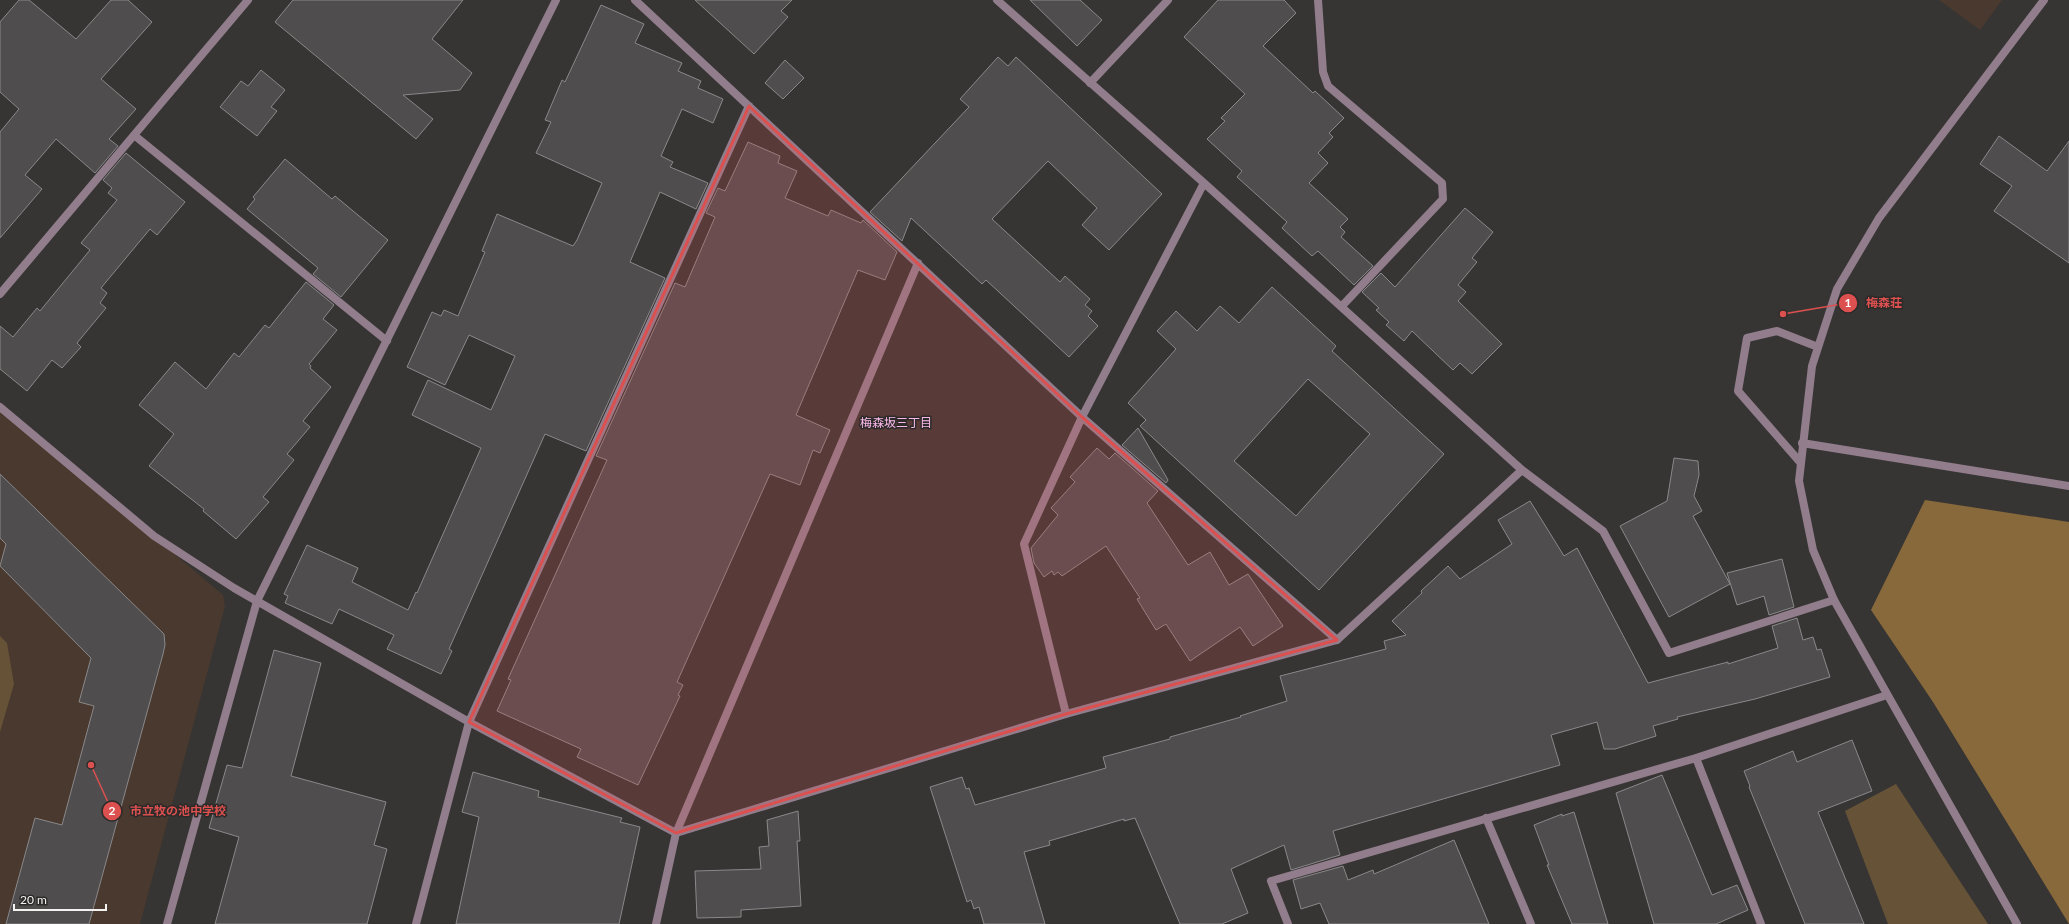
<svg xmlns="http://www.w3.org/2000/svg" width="2069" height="924" viewBox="0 0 2069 924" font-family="Lato,'Noto Sans JP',sans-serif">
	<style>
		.education { fill: #4a392e }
		.green { fill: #665337 }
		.forest { fill: #88693c }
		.building { fill: #504d4f; stroke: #8a888a; fill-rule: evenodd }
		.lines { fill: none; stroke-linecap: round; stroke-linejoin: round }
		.service { stroke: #917d8c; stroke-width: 8 }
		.minor { stroke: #917d8c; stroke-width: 8 }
		.tertiary { stroke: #917d8c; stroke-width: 8 }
		.marked { fill: #dc5050; fill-opacity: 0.2; stroke: #dc5050; stroke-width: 3; stroke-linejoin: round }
		.labels { text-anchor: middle; stroke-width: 3; stroke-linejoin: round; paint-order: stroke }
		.neighbourhood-label { font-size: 12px; fill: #fbb9eb; stroke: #2d2b29 }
		.leader { fill: none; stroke: #dc5050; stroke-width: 1.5 }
		.callout-dot { fill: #dc5050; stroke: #2d2b29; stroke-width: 1.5 }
		.mark-label { font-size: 12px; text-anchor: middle; font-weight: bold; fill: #fff }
		.callout-label { font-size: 12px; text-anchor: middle; font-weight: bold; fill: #dc5050; stroke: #2d2b29; stroke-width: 3; stroke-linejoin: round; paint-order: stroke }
	</style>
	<rect width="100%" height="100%" fill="#373533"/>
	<!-- education -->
	<path class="education" d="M 1939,0 L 2002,0 L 1980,30 Z
		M 0,407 L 223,595 L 225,606 L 140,924 L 0,924 Z"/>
	<!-- green -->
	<path class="green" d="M 0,636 L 7,643 L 14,684 L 0,732 Z
		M 1896,784 L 1988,924 L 1888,924 L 1845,811 Z"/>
	<!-- forest -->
	<path class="forest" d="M 1925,500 L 2069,522 L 2069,924 L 1933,702 L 1871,610 Z"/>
	<!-- building -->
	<path class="building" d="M 19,0 L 29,0 L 76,39 L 111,0 L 128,0 L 152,22 L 101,79 L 136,109 L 109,139 L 118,146 L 95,173 L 56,139 L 25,175 L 42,189 L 0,238 L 0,132 L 19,109 L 0,92 L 0,22 Z
		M 293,0 L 463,0 L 432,39 L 472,73 L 460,90 L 403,95 L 433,119 L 416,139 L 275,22 Z
		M 695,0 L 792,0 L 781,11 L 788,17 L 754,54 Z
		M 1030,0 L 1080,0 L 1102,20 L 1077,46 Z
		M 1218,0 L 1284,0 L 1296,13 L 1263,46 L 1313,93 L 1315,91 L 1344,118 L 1329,133 L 1333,137 L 1318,153 L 1328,163 L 1309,183 L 1348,219 L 1340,227 L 1345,232 L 1341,237 L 1373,266 L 1354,285 L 1318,251 L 1312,256 L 1282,228 L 1287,222 L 1237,177 L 1242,171 L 1207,139 L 1225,121 L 1221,118 L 1245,94 L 1184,37 Z
		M 601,5 L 644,24 L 635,43 L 682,63 L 678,71 L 701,81 L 698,88 L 723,99 L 713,123 L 682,109 L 661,156 L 673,162 L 670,167 L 708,183 L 696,209 L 660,192 L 630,262 L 665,278 L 586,451 L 545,434 L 449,649 L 452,651 L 441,674 L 387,649 L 394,635 L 339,609 L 332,624 L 285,603 L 288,596 L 284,594 L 307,545 L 358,568 L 352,582 L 408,610 L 416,592 L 417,593 L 481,448 L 412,415 L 428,380 L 491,410 L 515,356 L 469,335 L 445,385 L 407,367 L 432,312 L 441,316 L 444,310 L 458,316 L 485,252 L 482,251 L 497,214 L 573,246 L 577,240 L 602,183 L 536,153 L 551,122 L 545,120 L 562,80 L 565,82 Z
		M 998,57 L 1008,66 L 1016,57 L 1162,194 L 1109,250 L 1082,225 L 1097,208 L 1048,161 L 992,219 L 1060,282 L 1065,276 L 1090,299 L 1085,305 L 1092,311 L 1088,316 L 1098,326 L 1069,357 L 986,280 L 982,284 L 911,218 L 902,241 L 870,212 L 969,107 L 960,99 Z
		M 785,60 L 804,78 L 783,99 L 765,83 Z
		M 261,70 L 285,90 L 271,107 L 277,111 L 257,136 L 220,107 L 241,81 L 248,86 Z
		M 1999,136 L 2047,171 L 2069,141 L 2069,263 L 1994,211 L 2012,186 L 1980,164 Z
		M 748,142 L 780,156 L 778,163 L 797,171 L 785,198 L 828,216 L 831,210 L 861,223 L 863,220 L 897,252 L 885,280 L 858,270 L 796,415 L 830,430 L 820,453 L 813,450 L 800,485 L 770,474 L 677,682 L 683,685 L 678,695 L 680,696 L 638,785 L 577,757 L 581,749 L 497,711 L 511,680 L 508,679 L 607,460 L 596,456 L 675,283 L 685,287 L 715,217 L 706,213 L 718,188 L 725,191 Z
		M 126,153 L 185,202 L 157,235 L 150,229 L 101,288 L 107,293 L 100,303 L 106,308 L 77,343 L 81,347 L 62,368 L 52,360 L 27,391 L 0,369 L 0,326 L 13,337 L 37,308 L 40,311 L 90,250 L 81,243 L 117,200 L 108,193 L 112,188 L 103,180 Z
		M 285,159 L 332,199 L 335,196 L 388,240 L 341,297 L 313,274 L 318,268 L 247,209 L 255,199 L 253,197 Z
		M 1465,208 L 1493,232 L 1472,258 L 1477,262 L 1458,285 L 1466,292 L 1458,301 L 1502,344 L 1472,374 L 1460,363 L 1453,370 L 1412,331 L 1404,341 L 1386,325 L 1389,322 L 1376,310 L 1379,308 L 1362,292 L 1381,273 L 1395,287 Z
		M 306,282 L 334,305 L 323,319 L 337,330 L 309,364 L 311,366 L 310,368 L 331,387 L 303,421 L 310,427 L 287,454 L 294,460 L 263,497 L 269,502 L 236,539 L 203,511 L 204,509 L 149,466 L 174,434 L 139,405 L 175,362 L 206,389 L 234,353 L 239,357 L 265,325 L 269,328 Z
		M 1272,287 L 1336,346 L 1332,351 L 1444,454 L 1319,590 L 1140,426 L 1146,420 L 1128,403 L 1176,349 L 1157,331 L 1176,311 L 1197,331 L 1220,306 L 1239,323 ZM 1308,379 L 1370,434 L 1296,516 L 1234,461 Z
		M 1138,428 L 1168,480 L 1166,483 L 1122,445 Z
		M 1097,448 L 1109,459 L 1115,453 L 1158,491 L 1147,503 L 1188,565 L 1210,552 L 1229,585 L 1248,574 L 1283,626 L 1253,646 L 1240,627 L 1190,661 L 1166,624 L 1156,630 L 1137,599 L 1140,598 L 1106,546 L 1062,576 L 1058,572 L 1054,575 L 1052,571 L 1044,577 L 1034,563 L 1031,548 L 1058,515 L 1051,508 L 1075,482 L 1070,477 Z
		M 1674,458 L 1698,461 L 1699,475 L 1694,496 L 1702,511 L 1693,516 L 1730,584 L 1669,617 L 1620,526 L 1667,501 Z
		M 0,474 L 164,634 L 165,645 L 163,654 L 89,924 L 6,924 L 35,818 L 62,825 L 94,706 L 79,702 L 91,658 L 0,566 L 6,544 L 0,538 Z
		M 1530,501 L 1564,556 L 1577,548 L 1648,683 L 1728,662 L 1728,664 L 1778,648 L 1772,626 L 1797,618 L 1803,640 L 1813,637 L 1817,650 L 1821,649 L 1830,677 L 1755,699 L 1677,717 L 1678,719 L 1653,726 L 1656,736 L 1615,749 L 1604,749 L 1597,722 L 1551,735 L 1560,765 L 1333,831 L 1340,855 L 1291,870 L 1284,845 L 1231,869 L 1248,913 L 1222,924 L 1180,924 L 1135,818 L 1124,821 L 1124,819 L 1049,841 L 1050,845 L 1024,852 L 1045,924 L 984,924 L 979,907 L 974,909 L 971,900 L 967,902 L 930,787 L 962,777 L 966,789 L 969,788 L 975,805 L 1106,768 L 1103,757 L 1170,739 L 1170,737 L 1241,717 L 1240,716 L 1287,701 L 1280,676 L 1386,649 L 1384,641 L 1406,635 L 1392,621 L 1422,593 L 1421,591 L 1448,566 L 1460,579 L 1512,544 L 1498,520 Z
		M 1782,559 L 1794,607 L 1769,615 L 1764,596 L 1737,605 L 1727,573 Z
		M 274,650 L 321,663 L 291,776 L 386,802 L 374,845 L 387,849 L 367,924 L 215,924 L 239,837 L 209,828 L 227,765 L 242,768 Z
		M 1852,740 L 1872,791 L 1818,812 L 1864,924 L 1805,924 L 1749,787 L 1750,786 L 1744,771 L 1793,751 L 1797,762 Z
		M 473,772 L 539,791 L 538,797 L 622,818 L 620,822 L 640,827 L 619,924 L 456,924 L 479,817 L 462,812 Z
		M 1662,775 L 1712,895 L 1737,885 L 1748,910 L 1716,924 L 1654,924 L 1616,793 Z
		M 798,811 L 800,841 L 797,841 L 801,906 L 741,910 L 741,917 L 697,918 L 695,871 L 761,869 L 759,847 L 769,846 L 767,820 Z
		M 1574,812 L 1608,924 L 1572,924 L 1547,865 L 1549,865 L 1534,825 L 1562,814 L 1562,816 Z
		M 1454,840 L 1489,924 L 1329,924 L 1320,903 L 1301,909 L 1293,880 L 1343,866 L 1348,880 L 1373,870 L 1374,874 Z"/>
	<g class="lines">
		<!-- service -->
		<path class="service" d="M 1800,462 L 1738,391 L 1747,338 L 1777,331 L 1818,347"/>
		<!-- minor -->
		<path class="minor" d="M 997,0 L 1204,183 L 1522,470 L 1603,531 L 1669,653 L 1834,600
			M 1318,0 L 1323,72 L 1328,86 L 1442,183 L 1443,199 L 1342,306
			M 1090,83 L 1168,0
			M 134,135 L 387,341
			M 0,294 L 248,0
			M 0,407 L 154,536 L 234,588 L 469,722 L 676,833 L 1066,714 L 1337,640 L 1082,417 L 635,0
			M 1337,640 L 1522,470
			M 1066,714 L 1024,544 L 1082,417 L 1204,183
			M 1696,758 L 1761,924
			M 1486,818 L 1531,924
			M 167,924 L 257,601 L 556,0
			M 416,924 L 469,722 L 749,106
			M 656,924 L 676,833 L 918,263
			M 1288,924 L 1271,881 L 1696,758 L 1887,695"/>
		<!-- tertiary -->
		<path class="tertiary" d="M 1802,443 L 2069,486
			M 2017,924 L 1834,600 L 1813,550 L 1799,481 L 1812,366 L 1837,289 L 1879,218 L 2044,0"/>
	</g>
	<!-- marked area -->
	<path class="marked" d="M 749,106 L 1082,417 L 1337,640 L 1066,714 L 676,833 L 469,722 Z"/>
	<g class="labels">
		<!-- neighbourhood labels -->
		<g class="neighbourhood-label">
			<text x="896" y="427">梅森坂三丁目</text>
		</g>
	</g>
	<!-- callouts -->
	<path class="leader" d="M1783 314L1848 303M91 765L112 811"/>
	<g class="callout-dot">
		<circle cx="1783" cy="314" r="4"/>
		<circle cx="91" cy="765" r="4"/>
		<circle cx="1848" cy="303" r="10"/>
		<circle cx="112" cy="811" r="10"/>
	</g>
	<g class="mark-label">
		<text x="1848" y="307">1</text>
		<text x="112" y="815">2</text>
	</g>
	<g class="callout-label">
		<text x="1884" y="307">梅森荘</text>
		<text x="178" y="815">市立牧の池中学校</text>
	</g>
	<!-- scale -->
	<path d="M14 904v6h92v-6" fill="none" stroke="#f3f2f0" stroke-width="2"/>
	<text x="20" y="904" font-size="12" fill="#f3f2f0" stroke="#2d2b29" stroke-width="3" paint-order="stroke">20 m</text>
</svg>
